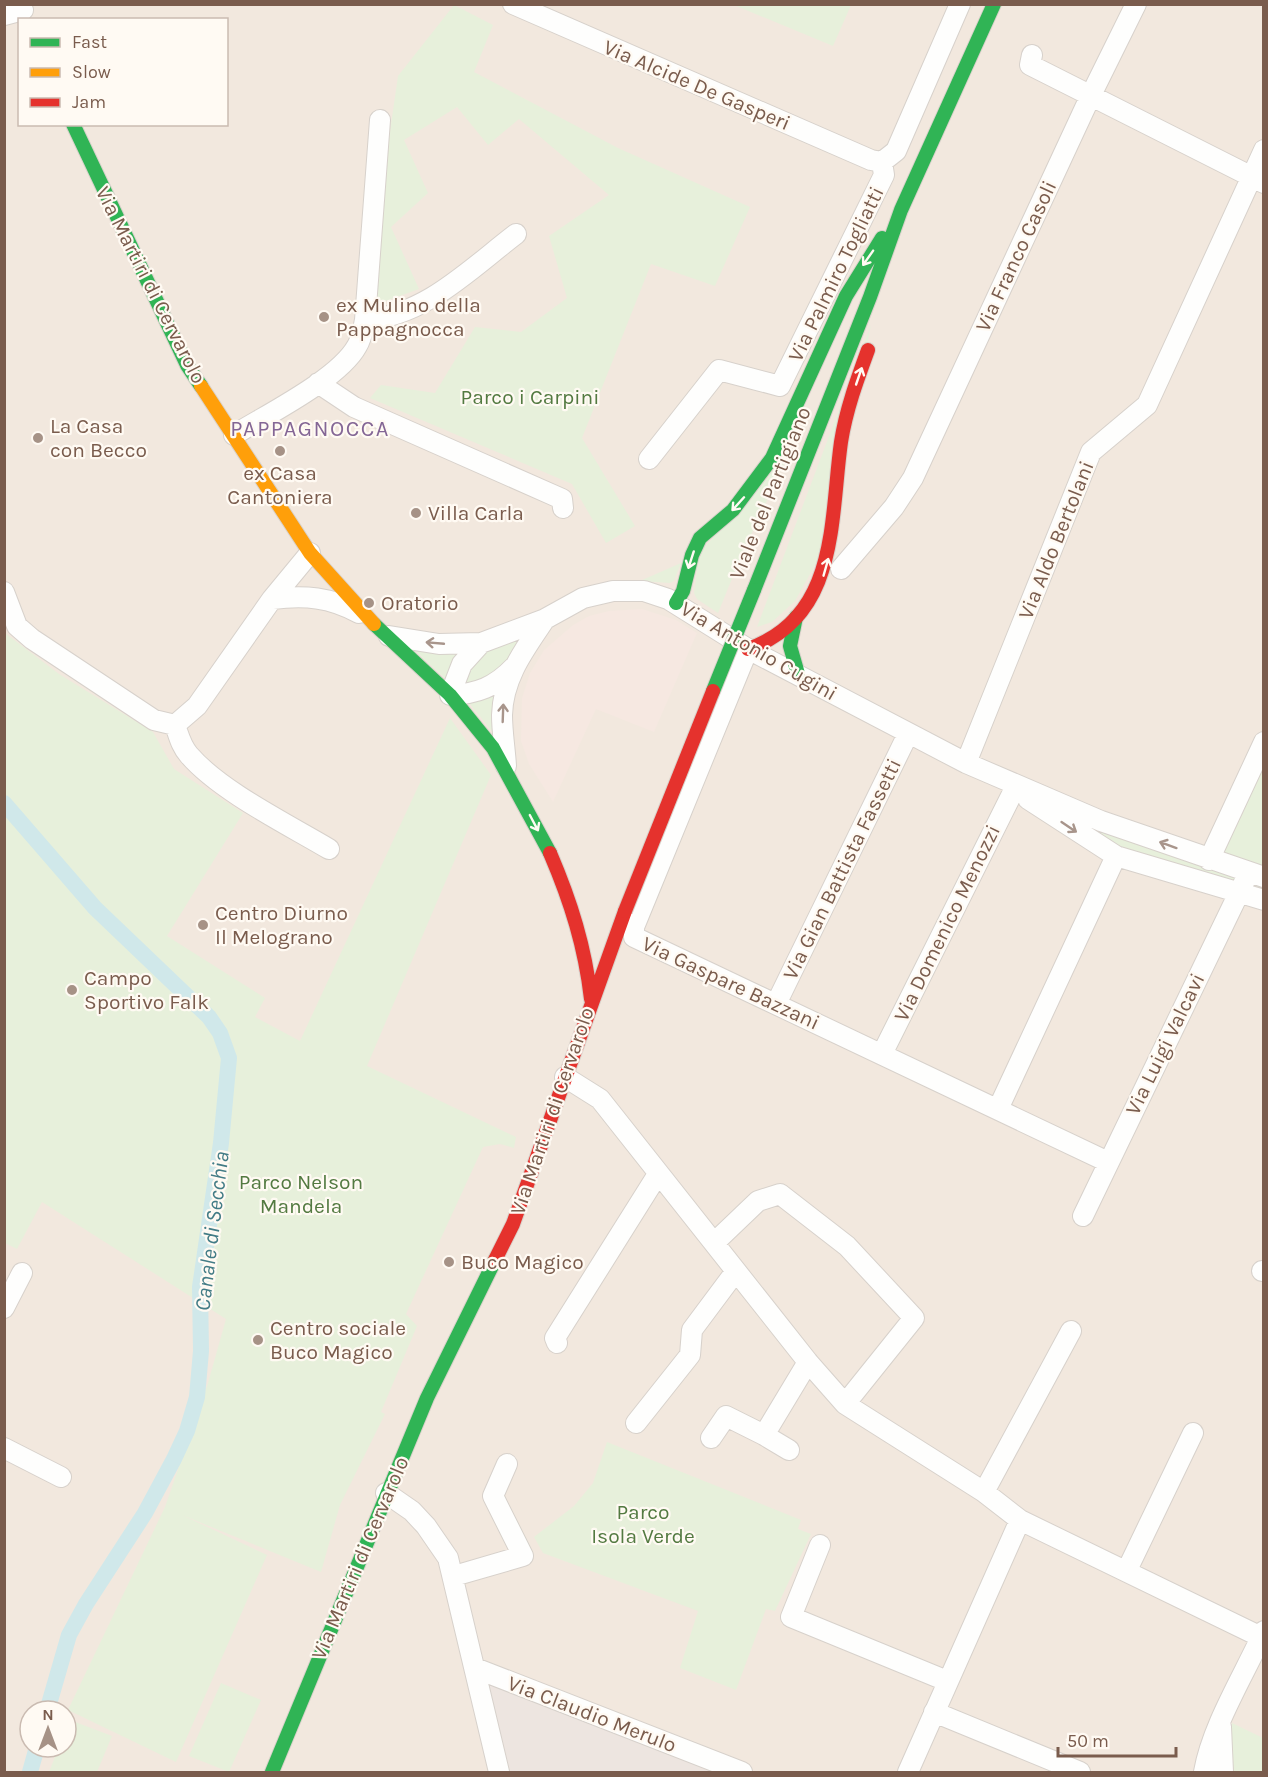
<svg xmlns="http://www.w3.org/2000/svg" width="1268" height="1777" viewBox="0 0 1268 1777" font-family="Karla,sans-serif">
	<style>
		.residential { fill: #f2e8de; fill-rule: evenodd }
		.commercial { fill: #f6e8e1 }
		.industrial { fill: #ede5e0 }
		.green { fill: #e7f0db }
		.lines { fill: none; stroke-linecap: round; stroke-linejoin: round }
		.canal { stroke: #d0e8ea; stroke-width: 16 }
		.street-casing { stroke: #d7d1cb; stroke-width: 22 }
		.fast-casing { stroke: #d9d2cb; stroke-width: 16 }
		.slow-casing { stroke: #d9d2cb; stroke-width: 16 }
		.jam-casing { stroke: #d9d2cb; stroke-width: 16 }
		.street { stroke: #fefefd; stroke-width: 20 }
		.fast { stroke: #30b455; stroke-width: 14 }
		.slow { stroke: #ff9f0a; stroke-width: 14 }
		.jam { stroke: #e5322d; stroke-width: 14 }
		.fast-bridge-casing { stroke: #d9d2cb; stroke-width: 16; stroke-linecap: butt }
		.jam-bridge-casing { stroke: #d9d2cb; stroke-width: 16; stroke-linecap: butt }
		.fast-bridge { stroke: #30b455; stroke-width: 14 }
		.jam-bridge { stroke: #e5322d; stroke-width: 14 }
		.oneway { stroke: #fffaf3 }
		.oneway2 { stroke: #a8958b }
		.poi-dot { fill: #a69286; stroke: #fffaf3; stroke-width: 2 }
		.labels { text-anchor: middle; stroke-width: 4.5; stroke-linejoin: round; paint-order: stroke }
		.street-label { font-size: 21px; fill: #7a5c4d; stroke: #fffaf3 }
		.poi-label { font-size: 21px; fill: #7a5c4d; stroke: #fffaf3; text-anchor: start }
		.park-label { font-size: 21px; fill: #537a41; stroke: #fffaf3 }
		.neighbourhood-label { font-size: 22px; letter-spacing: 1.5px; fill: #846695; stroke: #fffaf3 }
		.water-label { font-size: 22px; font-style: italic; fill: #437c86; stroke: #fffaf3 }
	</style>
	<rect width="100%" height="100%" fill="#f9f5f0"/>
	<!-- residential -->
	<path class="residential" d="M 5,5 L 1263,5 L 1263,1772 L 5,1772 ZM 20,20 L 226,20 L 226,124 L 20,124 ZM 30,1711 L 66,1711 L 66,1747 L 30,1747 Z"/>
	<!-- commercial -->
	<path class="commercial" d="M 642,609 L 676,620 L 697,633 L 654,732 L 596,709 L 553,802 L 529,764 L 521,741 L 522,698 L 530,673 L 544,650 L 573,625 L 589,616 L 609,611 Z"/>
	<!-- industrial -->
	<path class="industrial" d="M 475,1668 L 743,1772 L 498,1772 Z"/>
	<!-- green -->
	<path class="green" d="M 454,5 L 493,25 L 474,72 L 618,148 L 750,207 L 715,286 L 651,264 L 582,438 L 635,526 L 606,543 L 572,484 L 370,398 L 381,385 L 435,393 L 475,327 L 521,332 L 567,298 L 549,236 L 609,195 L 519,119 L 488,145 L 457,107 L 404,140 L 428,193 L 391,227 L 419,289 L 375,305 L 385,166 L 398,76 Z
		M 734,5 L 851,5 L 833,46 Z
		M 871,325 L 824,549 L 795,601 L 772,622 L 757,627 Z
		M 793,444 L 740,559 L 718,613 L 697,599 L 694,593 L 699,554 Z
		M 681,563 L 674,581 L 670,583 L 640,581 Z
		M 5,633 L 59,674 L 153,732 L 174,769 L 243,813 L 167,936 L 265,998 L 255,1017 L 300,1041 L 450,718 L 491,775 L 367,1066 L 516,1137 L 514,1148 L 500,1144 L 483,1147 L 406,1314 L 417,1326 L 381,1412 L 385,1414 L 340,1505 L 321,1572 L 182,1515 L 267,1555 L 176,1762 L 68,1710 L 165,1507 L 208,1383 L 226,1319 L 42,1202 L 17,1249 L 5,1243 Z
		M 526,638 L 505,669 L 463,687 C 467,650 493,645 526,638 Z
		M 411,647 L 465,650 L 449,682 Z
		M 499,691 L 495,735 L 466,699 Z
		M 1263,742 L 1263,900 L 1116,856 L 1028,799 L 1209,860 Z
		M 607,1442 L 801,1520 L 798,1529 L 811,1534 L 775,1611 L 766,1609 L 736,1690 L 680,1668 L 698,1611 L 543,1553 L 534,1537 L 574,1506 L 593,1483 Z
		M 221,1683 L 261,1700 L 229,1772 L 189,1756 Z
		M 70,1720 L 112,1736 L 97,1772 L 49,1772 L 59,1747 L 66,1747 L 66,1730 Z
		M 1232,1723 L 1263,1738 L 1263,1772 L 1225,1772 Z"/>
	<g class="lines">
		<!-- canal -->
		<path class="canal" d="M 4,803 L 95,908 L 209,1017 L 220,1033 L 229,1058 L 221,1143 L 200,1287 L 201,1351 L 197,1397 L 187,1431 L 174,1459 L 145,1513 L 86,1604 L 69,1635 L 47,1711
			M 30,1772 L 37,1747"/>
		<!-- street casing -->
		<g class="street-casing">
			<path id="street" d="M 513,4 L 871,160 L 882,162
				M 4,15 L 23,10
				M 1032,55 L 1030,65 L 1264,183
				M 882,162 L 896,151 L 960,4
				M 365,320 C 425,316 470,269 516,234
				M 318,383 L 354,407 L 562,499 L 563,508
				M 234,435 C 266,415 339,379 357,346 C 362,338 363,329 365,320 L 380,120
				M 649,459 L 719,370 L 780,386 L 884,175 L 882,162
				M 841,569 L 894,507 L 913,478 L 1091,95 L 1136,4
				M 4,592 L 17,626 L 32,639 L 154,720 L 175,725 L 197,706 L 272,599 L 310,553
				M 272,599 C 305,595 330,597 359,613
				M 389,636 L 439,644 L 481,643
				M 748,649 L 634,927 L 634,937 L 1108,1162
				M 514,667 C 495,687 477,694 450,695 L 462,664 L 481,643 L 545,619 L 583,598 L 613,591 L 644,591 L 668,599 L 748,649 L 966,763 L 1101,821 L 1264,877
				M 175,725 C 179,736 181,746 189,755 C 220,791 287,824 329,849
				M 966,763 L 1091,452 L 1147,405 L 1264,150
				M 506,766 C 505,749 502,732 502,715 C 503,677 525,649 545,619
				M 1028,799 L 1116,856 L 1264,900
				M 1209,860 L 1264,742
				M 776,1004 L 908,734
				M 882,1054 L 1013,792
				M 565,1077 L 600,1099 L 808,1362 L 845,1404 L 984,1492 L 1020,1520 L 1261,1637
				M 998,1109 L 1116,856
				M 1083,1216 L 1249,872
				M 714,1243 L 758,1201 L 780,1194 L 847,1246 L 914,1318 L 845,1404
				M 1262,1271 L 1264,1271
				M 4,1308 L 22,1273
				M 557,1343 L 555,1338 L 658,1174
				M 636,1423 L 690,1355 L 692,1330 L 736,1271
				M 764,1435 L 789,1450
				M 711,1438 L 726,1416 L 764,1435 L 808,1362
				M 4,1448 L 61,1477
				M 984,1492 L 1071,1331
				M 386,1493 L 412,1511 L 426,1526 L 448,1558 L 499,1772
				M 820,1545 L 791,1617 L 947,1681
				M 1127,1570 L 1193,1433
				M 454,1576 L 523,1556 L 493,1496 L 507,1464
				M 475,1668 L 742,1772
				M 934,1712 L 1080,1772
				M 1221,1727 L 1223,1772
				M 908,1772 L 1020,1520
				M 1204,1772 C 1212,1726 1244,1675 1264,1631"/>
		</g>
		<!-- fast casing -->
		<g class="fast-casing">
			<path id="fast" d="M 73,124 L 187,365 L 201,386
				M 754,590 L 870,297 L 901,210 L 994,4
				M 676,603 L 683,591 L 692,555 L 700,538 L 733,510 L 772,458 L 846,296 L 882,238
				M 796,617 L 790,646 L 798,674
				M 374,624 L 450,695 L 493,748 L 550,853
				M 272,1772 L 427,1398 L 495,1260"/>
		</g>
		<!-- slow casing -->
		<g class="slow-casing">
			<path id="slow" d="M 201,386 L 310,553 L 374,624"/>
		</g>
		<!-- jam casing -->
		<g class="jam-casing">
			<path id="jam" d="M 748,649 C 839,617 830,520 841,442 C 846,410 857,380 868,350
				M 550,853 C 571,902 585,947 591,999
				M 495,1260 L 513,1224 L 625,911"/>
		</g>
		<!-- street -->
		<use href="#street" class="street"/>
		<!-- fast -->
		<use href="#fast" class="fast"/>
		<!-- slow -->
		<use href="#slow" class="slow"/>
		<!-- jam -->
		<use href="#jam" class="jam"/>
		<!-- fast-bridge casing -->
		<g class="fast-bridge-casing">
			<path id="fast-bridge" d="M 713,691 L 754,590"/>
		</g>
		<!-- jam-bridge casing -->
		<g class="jam-bridge-casing">
			<path id="jam-bridge" d="M 625,911 L 713,691"/>
		</g>
		<!-- fast-bridge -->
		<use href="#fast-bridge" class="fast-bridge"/>
		<!-- jam-bridge -->
		<use href="#jam-bridge" class="jam-bridge"/>
	</g>
	<!-- one-way arrows -->
	<defs><path id="oneway-shaft" d="M-6 0H5M1.5-3L5.5 0L1.5 3" fill="none" stroke-width="1.6" stroke-linecap="round" stroke-linejoin="round" transform="scale(1.5)"/></defs>
	<g class="oneway">
		<use href="#oneway-shaft" transform="translate(868 258) rotate(125)"/>
		<use href="#oneway-shaft" transform="translate(859 376) rotate(-71)"/>
		<use href="#oneway-shaft" transform="translate(738 504) rotate(132)"/>
		<use href="#oneway-shaft" transform="translate(691 560) rotate(108)"/>
		<use href="#oneway-shaft" transform="translate(826 567) rotate(-74)"/>
		<use href="#oneway-shaft" transform="translate(534 823) rotate(62)"/>
	</g>
	<g class="oneway2">
		<use href="#oneway-shaft" transform="translate(435 643) rotate(-175)"/>
		<use href="#oneway-shaft" transform="translate(503 713) rotate(-88)"/>
		<use href="#oneway-shaft" transform="translate(1069 827) rotate(34)"/>
		<use href="#oneway-shaft" transform="translate(1168 845) rotate(-160)"/>
	</g>
	<!-- markers -->
	<g class="poi-dot">
		<circle cx="324" cy="317" r="6"/>
		<circle cx="38" cy="438" r="6"/>
		<circle cx="280" cy="451" r="6"/>
		<circle cx="416" cy="513" r="6"/>
		<circle cx="369" cy="603" r="6"/>
		<circle cx="203" cy="925" r="6"/>
		<circle cx="72" cy="990" r="6"/>
		<circle cx="449" cy="1262" r="6"/>
		<circle cx="258" cy="1340" r="6"/>
	</g>
	<g class="labels">
		<!-- street labels -->
		<g class="street-label">
			<text transform="translate(697 85) rotate(23)" y="7">Via Alcide De Gasperi</text>
			<text transform="translate(1016 256) rotate(-65)" y="7">Via Franco Casoli</text>
			<text transform="translate(836 274) rotate(-64)" y="7">Via Palmiro Togliatti</text>
			<text transform="translate(151 285) rotate(63)" y="7">Via Martiri di Cervarolo</text>
			<text transform="translate(770 493) rotate(-68)" y="7">Viale del Partigiano</text>
			<text transform="translate(1056 540) rotate(-68)" y="7">Via Aldo Bertolani</text>
			<text transform="translate(759 651) rotate(30)" y="7">Via Antonio Cugini</text>
			<text transform="translate(842 869) rotate(-64)" y="7">Via Gian Battista Fassetti</text>
			<text transform="translate(947 923) rotate(-64)" y="7">Via Domenico Menozzi</text>
			<text transform="translate(731 983) rotate(25)" y="7">Via Gaspare Bazzani</text>
			<text transform="translate(1165 1044) rotate(-64)" y="7">Via Luigi Valcavi</text>
			<text transform="translate(552 1111) rotate(-71)" y="7">Via Martiri di Cervarolo</text>
			<text transform="translate(360 1558) rotate(-67)" y="7">Via Martiri di Cervarolo</text>
			<text transform="translate(592 1714) rotate(21)" y="7">Via Claudio Merulo</text>
		</g>
		<!-- poi labels -->
		<g class="poi-label">
			<text x="336" y="312">ex Mulino della<tspan x="336" dy="24">Pappagnocca</tspan></text>
			<text x="50" y="433">La Casa<tspan x="50" dy="24">con Becco</tspan></text>
			<text x="280" y="480" text-anchor="middle">ex Casa<tspan x="280" dy="24">Cantoniera</tspan></text>
			<text x="428" y="520">Villa Carla</text>
			<text x="381" y="610">Oratorio</text>
			<text x="215" y="920">Centro Diurno<tspan x="215" dy="24">Il Melograno</tspan></text>
			<text x="84" y="985">Campo<tspan x="84" dy="24">Sportivo Falk</tspan></text>
			<text x="461" y="1269">Buco Magico</text>
			<text x="270" y="1335">Centro sociale<tspan x="270" dy="24">Buco Magico</tspan></text>
		</g>
		<!-- park labels -->
		<g class="park-label">
			<text x="530" y="404">Parco i Carpini</text>
			<text x="301" y="1189">Parco Nelson<tspan x="301" dy="24">Mandela</tspan></text>
			<text x="643" y="1519">Parco<tspan x="643" dy="24">Isola Verde</tspan></text>
		</g>
		<!-- neighbourhood labels -->
		<g class="neighbourhood-label">
			<text x="310" y="436">PAPPAGNOCCA</text>
		</g>
		<!-- water labels -->
		<g class="water-label">
			<text transform="translate(211 1231) rotate(-83)" y="8">Canale di Secchia</text>
		</g>
	</g>
	<!-- border -->
	<rect width="1268" height="1777" fill="none" stroke="#7a5c4d" stroke-width="12"/>
	<!-- legend -->
	<rect x="18" y="18" width="210" height="108" fill="#fffaf3" stroke="#cabbb1" stroke-width="1.5"/>
	<rect x="30" y="38" width="30" height="9" fill="#30b455" stroke="#cabbb1" stroke-width="1.5"/>
	<text x="72" y="48" font-size="18" fill="#7a5c4d">Fast</text>
	<rect x="30" y="68" width="30" height="9" fill="#ff9f0a" stroke="#cabbb1" stroke-width="1.5"/>
	<text x="72" y="78" font-size="18" fill="#7a5c4d">Slow</text>
	<rect x="30" y="98" width="30" height="9" fill="#e5322d" stroke="#cabbb1" stroke-width="1.5"/>
	<text x="72" y="108" font-size="18" fill="#7a5c4d">Jam</text>
	<!-- north arrow -->
	<g transform="translate(48 1729)"><circle r="28" fill="#fffaf3" stroke="#cabbb1" stroke-width="1.5"/>
	<path d="M0-4.5L10 22L0 15L-10 22Z" fill="#a69286"/>
	<text y="-9" font-size="16" font-weight="bold" text-anchor="middle" fill="#7a5c4d">N</text>
	</g>
	<!-- scale -->
	<path d="M1058 1747v9h118v-9" fill="none" stroke="#7a5c4d" stroke-width="3"/>
	<text x="1067" y="1747" font-size="18" fill="#7a5c4d" stroke="#fffaf3" stroke-width="4.5" paint-order="stroke">50 m</text>
</svg>
